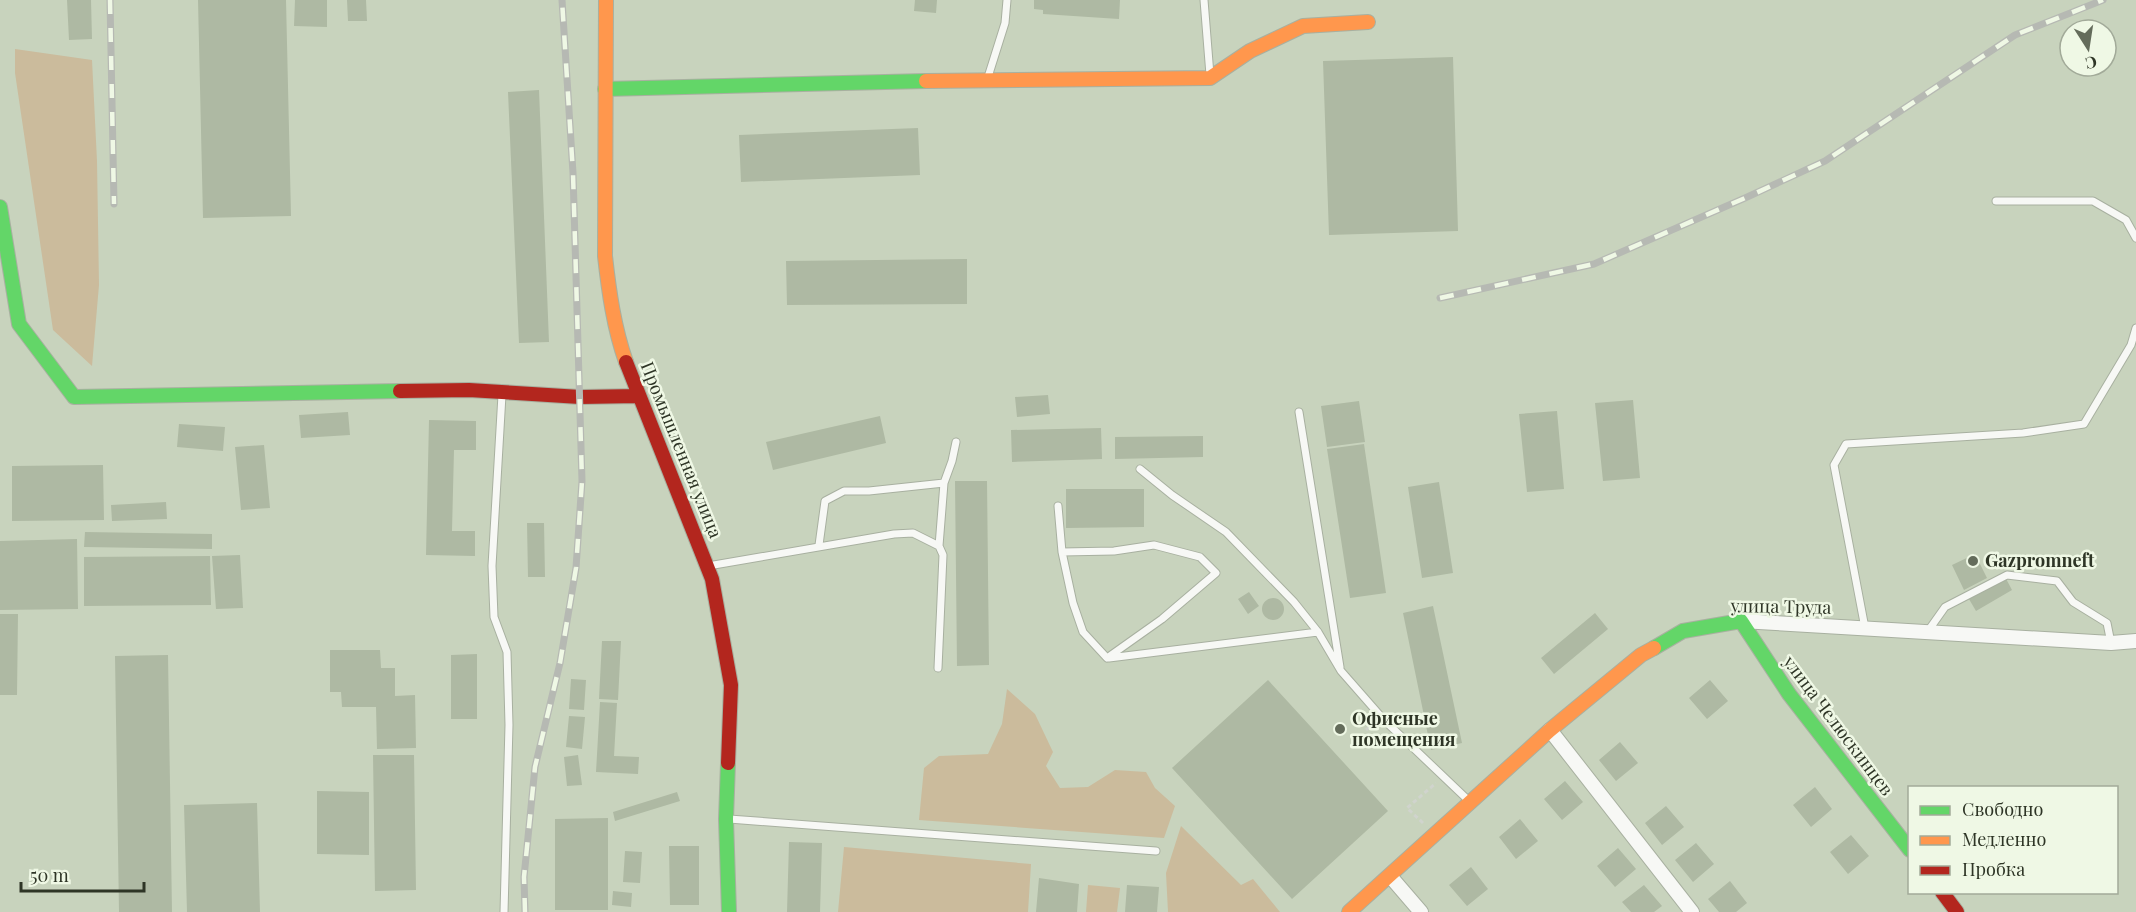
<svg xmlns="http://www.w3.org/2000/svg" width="2136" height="912" viewBox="0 0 2136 912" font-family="'Playfair Display',serif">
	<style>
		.green { fill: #cbbb9c }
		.building { fill: #aeb9a3 }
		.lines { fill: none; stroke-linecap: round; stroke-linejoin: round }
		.lane-casing { stroke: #a8b0a0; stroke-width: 9 }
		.street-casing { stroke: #a8b0a0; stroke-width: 16 }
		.fast-casing { stroke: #a8b0a0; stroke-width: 16 }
		.slow-casing { stroke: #a8b0a0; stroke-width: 16 }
		.jam-casing { stroke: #a8b0a0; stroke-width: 16 }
		.path { stroke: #d0d4cd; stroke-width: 3; stroke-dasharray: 4.5 3; stroke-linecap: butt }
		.lane { stroke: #f7f8f5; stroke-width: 7 }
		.street { stroke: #f7f8f5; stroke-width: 14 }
		.fast { stroke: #63d668; stroke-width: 14 }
		.slow { stroke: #ff974d; stroke-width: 14 }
		.jam { stroke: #b3261e; stroke-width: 14 }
		.rail-casing { stroke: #b6b9b3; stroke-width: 7 }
		.rail { stroke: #eff8e5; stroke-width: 4.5; stroke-dasharray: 14; stroke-linecap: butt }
		.poi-dot { fill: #646c5b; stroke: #eff8e5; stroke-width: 2 }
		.labels { text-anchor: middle; stroke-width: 5; stroke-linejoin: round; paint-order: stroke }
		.street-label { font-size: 18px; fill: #2e3526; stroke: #eff8e5 }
		.poi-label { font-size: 18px; font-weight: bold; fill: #2e3526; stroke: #eff8e5; text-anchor: start }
	</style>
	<rect width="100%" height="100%" fill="#c8d3bd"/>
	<!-- green -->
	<path class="green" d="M 15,49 L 92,60 L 97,161 L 99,285 L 92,366 L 53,330 L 15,73 Z
		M 1007,689 L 1035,714 L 1053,752 L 1046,766 L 1060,788 L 1088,787 L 1115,770 L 1146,772 L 1155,788 L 1175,806 L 1164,838 L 919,820 L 924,768 L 939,756 L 988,754 L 1002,724 Z
		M 1181,826 L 1241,885 L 1253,879 L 1280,912 L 1168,912 L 1166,873 Z
		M 844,847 L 1031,864 L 1028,912 L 838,912 Z
		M 1088,885 L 1120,888 L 1117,912 L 1086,912 Z"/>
	<!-- building -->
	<path class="building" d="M 67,0 L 91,0 L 92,39 L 69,40 Z
		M 198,0 L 286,0 L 291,216 L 203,218 Z
		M 295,0 L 327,0 L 327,27 L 294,26 Z
		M 347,0 L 366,0 L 367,21 L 348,21 Z
		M 915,0 L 937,0 L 936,13 L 914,11 Z
		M 1034,0 L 1120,0 L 1119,19 L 1043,14 L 1043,10 L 1034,9 Z
		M 1453,57 L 1458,231 L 1329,235 L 1323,61 Z
		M 539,90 L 549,342 L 519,343 L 508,92 Z
		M 918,128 L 920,175 L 741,182 L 739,135 Z
		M 967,259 L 967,304 L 787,305 L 786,261 Z
		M 1048,395 L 1050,414 L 1017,417 L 1015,397 Z
		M 1633,400 L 1640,478 L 1603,481 L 1595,403 Z
		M 1359,401 L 1365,442 L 1327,447 L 1321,406 Z
		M 1557,411 L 1564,489 L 1527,492 L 1519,414 Z
		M 348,412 L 350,435 L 301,438 L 299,415 Z
		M 880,416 L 886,443 L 773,470 L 766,442 Z
		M 429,420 L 476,421 L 476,450 L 454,450 L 452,531 L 475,531 L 475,556 L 426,555 Z
		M 179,424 L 225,427 L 223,451 L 177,447 Z
		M 1101,428 L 1102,459 L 1012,462 L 1011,430 Z
		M 1203,436 L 1203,457 L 1115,459 L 1115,437 Z
		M 1364,444 L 1386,593 L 1350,598 L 1327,449 Z
		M 264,445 L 270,508 L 241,510 L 235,447 Z
		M 103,465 L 104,520 L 12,521 L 12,466 Z
		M 955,481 L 987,481 L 989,665 L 957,666 Z
		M 1439,482 L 1453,573 L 1422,578 L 1408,487 Z
		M 1066,489 L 1144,489 L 1144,527 L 1066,528 Z
		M 166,502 L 167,519 L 112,521 L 111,505 Z
		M 527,523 L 544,523 L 545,577 L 528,577 Z
		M 85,532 L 212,534 L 212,549 L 84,547 Z
		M 77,539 L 78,609 L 0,610 L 0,541 Z
		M 1975,554 L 1987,578 L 1964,590 L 1952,565 Z
		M 240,555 L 243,608 L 216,609 L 212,556 Z
		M 210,556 L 211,605 L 84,606 L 84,557 Z
		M 2003,573 L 2012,590 L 1976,611 L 1966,594 Z
		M 1249,592 L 1259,606 L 1248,614 L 1238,599 Z
		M1262 609a11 11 0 1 1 22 0a11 11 0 1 1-22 0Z
		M 1433,606 L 1462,743 L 1431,750 L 1403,613 Z
		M 1595,613 L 1608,629 L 1554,674 L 1541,658 Z
		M 0,614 L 18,614 L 17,695 L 0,695 Z
		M 602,641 L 621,641 L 618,700 L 599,699 Z
		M 330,650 L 380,650 L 381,668 L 395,668 L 395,696 L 415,695 L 416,748 L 377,749 L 376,707 L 342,707 L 341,692 L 330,692 Z
		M 477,654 L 477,719 L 451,719 L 451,655 Z
		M 168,655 L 172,912 L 119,912 L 115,656 Z
		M 571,679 L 586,680 L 584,710 L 569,709 Z
		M 1268,680 L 1388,811 L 1292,899 L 1172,768 Z
		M 1710,680 L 1728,701 L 1707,719 L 1689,698 Z
		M 600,702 L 617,703 L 614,756 L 639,757 L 638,774 L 596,772 Z
		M 569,716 L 585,717 L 582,749 L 566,747 Z
		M 1620,742 L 1638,763 L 1616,781 L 1599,760 Z
		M 373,755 L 414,755 L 416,890 L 375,891 Z
		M 578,755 L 582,785 L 567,786 L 564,757 Z
		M 1565,781 L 1583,802 L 1562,820 L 1544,799 Z
		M 1815,787 L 1832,809 L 1811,827 L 1793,805 Z
		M 317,791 L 369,792 L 369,855 L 317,854 Z
		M 677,792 L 680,801 L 615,821 L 613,812 Z
		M 257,803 L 260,912 L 187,912 L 184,805 Z
		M 1666,806 L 1684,827 L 1662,845 L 1645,823 Z
		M 608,818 L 608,910 L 555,910 L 555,819 Z
		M 1520,819 L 1538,841 L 1516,859 L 1499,837 Z
		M 1851,835 L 1869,856 L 1848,874 L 1830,852 Z
		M 789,842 L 822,843 L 820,912 L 787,912 Z
		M 1696,843 L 1714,864 L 1693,882 L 1675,860 Z
		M 669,846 L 699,846 L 699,905 L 670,905 Z
		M 1618,848 L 1636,869 L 1615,887 L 1597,866 Z
		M 625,851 L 642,852 L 640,883 L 623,882 Z
		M 1471,867 L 1488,889 L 1467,906 L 1449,885 Z
		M 1039,878 L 1079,884 L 1077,912 L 1036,912 Z
		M 1730,881 L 1747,903 L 1736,912 L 1719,912 L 1708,899 Z
		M 1127,885 L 1159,887 L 1157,912 L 1125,912 Z
		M 1644,885 L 1662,906 L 1654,912 L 1631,912 L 1622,902 Z
		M 613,891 L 632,893 L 631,907 L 612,905 Z"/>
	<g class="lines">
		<!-- lane casing -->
		<g class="lane-casing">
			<path id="lane" d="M 1204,0 L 1210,75
				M 988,77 L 1005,23 L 1007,0
				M 1996,201 L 2093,201 L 2126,220 L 2136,238
				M 502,395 L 492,566 L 494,617 L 507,652 L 509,725 L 504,912
				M 1299,412 L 1340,667
				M 1140,469 L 1172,495 L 1226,532 L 1294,602 L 1318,632 L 1341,671 L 1384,720 L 1468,800
				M 1058,506 L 1062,552 L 1073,603 L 1083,632 L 1107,658 L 1162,619 L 1216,573 L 1200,557 L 1154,545 L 1114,551 L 1062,552
				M 819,545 L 825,501 L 844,491 L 869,491 L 944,483 L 952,461 L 956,442
				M 939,546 L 944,483
				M 708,566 L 894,534 L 913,533 L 939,546 L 943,555 L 938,668
				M 1865,628 L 1834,465 L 1846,444 L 2023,433 L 2084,424 L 2131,345 L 2136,328
				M 1928,631 L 1945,607 L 2007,575 L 2057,581 L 2073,602 L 2107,623 L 2111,643
				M 1109,658 L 1318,632
				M 729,819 L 1156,851"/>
		</g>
		<!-- street casing -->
		<g class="street-casing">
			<path id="street" d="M 1741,621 L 2111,643 L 2136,641
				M 1550,730 L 1692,912
				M 1390,876 L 1421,912"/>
		</g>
		<!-- fast casing -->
		<g class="fast-casing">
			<path id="fast" d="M 605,89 L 926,81
				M 0,207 L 19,324 L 74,397 L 400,391
				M 1654,648 L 1683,631 L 1741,621 L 1789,694 L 1910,850
				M 728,763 L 726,819 L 729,912"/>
		</g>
		<!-- slow casing -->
		<g class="slow-casing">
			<path id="slow" d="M 606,0 L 605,256 C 609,292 614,328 626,362
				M 926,81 L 1210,78 L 1250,51 L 1303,26 L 1368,22
				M 1349,912 L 1550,730 L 1641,655 L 1654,648"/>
		</g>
		<!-- jam casing -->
		<g class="jam-casing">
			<path id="jam" d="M 626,362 L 712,579 L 731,685 L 728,763
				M 400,391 L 469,390 L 580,397 L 638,396
				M 1942,892 L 1957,912"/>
		</g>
		<!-- path -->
		<path class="path" d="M 1366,730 L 1374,723
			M 1423,823 L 1407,808 L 1436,783"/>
		<!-- lane -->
		<use href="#lane" class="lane"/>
		<!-- street -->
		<use href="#street" class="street"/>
		<!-- fast -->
		<use href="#fast" class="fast"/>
		<!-- slow -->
		<use href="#slow" class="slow"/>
		<!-- jam -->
		<use href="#jam" class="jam"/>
		<!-- rail casing -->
		<g class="rail-casing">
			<path id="rail" d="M 110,0 L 114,204
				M 1440,298 L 1594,264 L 1745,198 L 1825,161 L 2015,35 L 2103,0
				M 525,912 L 524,877 L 535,767 L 560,663 L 576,568 L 582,481 L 573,173 L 562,0"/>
		</g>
		<!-- rail -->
		<use href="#rail" class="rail"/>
	</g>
	<!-- markers -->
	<g class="poi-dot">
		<circle cx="1973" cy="561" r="6"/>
		<circle cx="1340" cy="729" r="6"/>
	</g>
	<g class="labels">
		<!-- street labels -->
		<g class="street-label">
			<text transform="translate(681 450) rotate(68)" y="6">Промышленная улица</text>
			<text transform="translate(1781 607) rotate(1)" y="6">улица Труда</text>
			<text transform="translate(1838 726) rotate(53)" y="6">улица Челюскинцев</text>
		</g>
		<!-- poi labels -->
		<g class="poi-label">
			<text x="1985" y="567">Gazpromneft</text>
			<text x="1352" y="725">Офисные<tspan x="1352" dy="21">помещения</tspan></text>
		</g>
	</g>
	<!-- legend -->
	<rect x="1908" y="786" width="210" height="108" fill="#eff8e5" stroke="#a2aa99" stroke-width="1.5"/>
	<rect x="1920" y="806" width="30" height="9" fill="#63d668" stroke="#a2aa99" stroke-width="1.5"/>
	<text x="1962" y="816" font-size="18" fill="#2e3526">Свободно</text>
	<rect x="1920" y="836" width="30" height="9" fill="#ff974d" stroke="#a2aa99" stroke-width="1.5"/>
	<text x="1962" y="846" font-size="18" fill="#2e3526">Медленно</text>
	<rect x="1920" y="866" width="30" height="9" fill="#b3261e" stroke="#a2aa99" stroke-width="1.5"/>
	<text x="1962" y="876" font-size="18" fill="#2e3526">Пробка</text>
	<!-- north arrow -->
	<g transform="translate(2088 48) rotate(168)"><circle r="28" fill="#eff8e5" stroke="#a2aa99" stroke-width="1.5"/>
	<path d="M0-4.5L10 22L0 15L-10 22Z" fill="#646c5b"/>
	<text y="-9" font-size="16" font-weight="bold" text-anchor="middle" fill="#2e3526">С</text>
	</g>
	<!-- scale -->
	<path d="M21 882v9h123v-9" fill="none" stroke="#2e3526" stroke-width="3"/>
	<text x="30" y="882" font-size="18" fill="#2e3526" stroke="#eff8e5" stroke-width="4.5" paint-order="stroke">50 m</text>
</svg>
